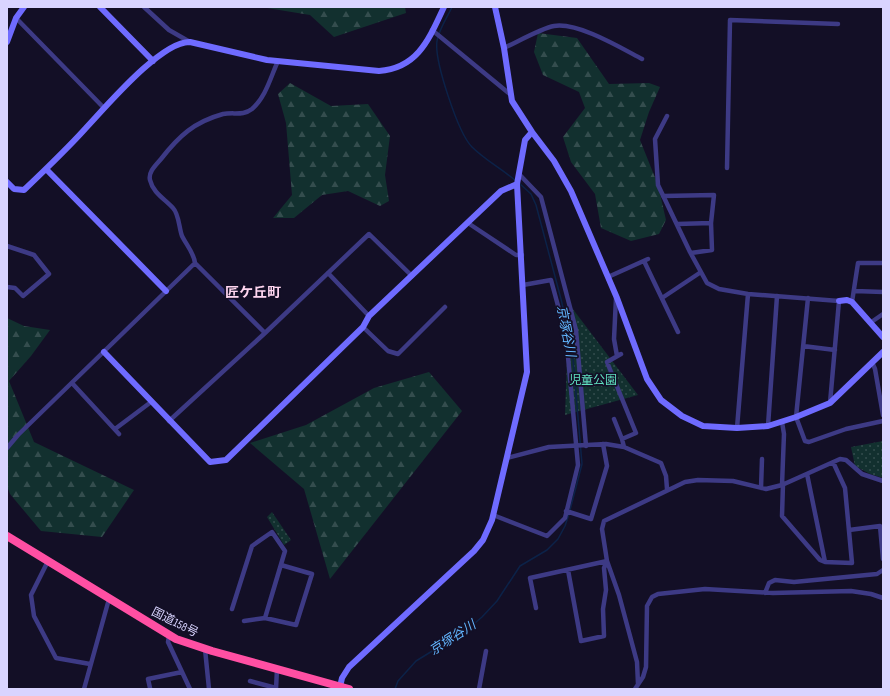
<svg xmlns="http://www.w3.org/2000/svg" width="890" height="696" viewBox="0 0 890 696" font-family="'Sofia Sans Condensed','Noto Sans JP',sans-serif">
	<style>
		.forest { fill: url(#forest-firs) }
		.park { fill: url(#park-dots) }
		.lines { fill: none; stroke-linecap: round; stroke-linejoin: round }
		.stream { stroke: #0c2248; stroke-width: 1.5 }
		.street { stroke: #3d3a85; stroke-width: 4.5 }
		.secondary { stroke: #6f6bff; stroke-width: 6 }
		.highway { stroke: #ff4fa3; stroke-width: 8 }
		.labels { text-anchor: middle; stroke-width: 3.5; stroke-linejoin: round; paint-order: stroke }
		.park-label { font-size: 12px; fill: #5fe0c0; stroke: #130f26 }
		.street-label { font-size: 12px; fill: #d9d4ff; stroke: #130f26 }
		.water-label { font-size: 13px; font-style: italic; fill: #62b6ff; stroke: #130f26 }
		.quarter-label { font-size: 14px; font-weight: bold; fill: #ffd6f0; stroke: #130f26 }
	</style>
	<defs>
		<pattern id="forest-firs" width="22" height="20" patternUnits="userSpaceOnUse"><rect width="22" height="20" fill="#12302f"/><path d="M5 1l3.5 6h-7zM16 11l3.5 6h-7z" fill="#344d4e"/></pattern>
		<pattern id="park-dots" width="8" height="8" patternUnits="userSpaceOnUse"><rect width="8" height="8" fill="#12302f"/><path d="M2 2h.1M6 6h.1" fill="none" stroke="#344d4e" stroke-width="1.8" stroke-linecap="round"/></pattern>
	</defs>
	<rect width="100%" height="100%" fill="#130f26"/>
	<!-- forest -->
	<path class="forest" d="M 261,7 L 405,7 L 406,13 L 334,37 L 310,15 Z
		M 538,33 L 577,38 L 609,84 L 649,83 L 660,87 L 649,112 L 640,140 L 658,185 L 666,220 L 659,234 L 631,241 L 601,228 L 595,194 L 571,162 L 563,137 L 585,108 L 579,92 L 543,75 L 534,52 Z
		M 290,83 L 331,106 L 368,104 L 390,136 L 385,175 L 389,201 L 380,206 L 348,191 L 322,195 L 294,218 L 273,218 L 292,195 L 286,123 L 278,94 Z
		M 7,318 L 24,326 L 50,330 L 31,356 L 9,381 L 34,442 L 134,490 L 102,537 L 41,531 L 10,494 L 7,486 Z
		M 429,372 L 462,411 L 330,579 L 304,489 L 250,443 L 306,425 L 374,388 Z"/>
	<!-- park -->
	<path class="park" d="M 569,304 L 638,395 L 565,415 Z
		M 883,441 L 883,478 L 870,474 L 855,466 L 851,447 Z
		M 272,512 L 291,540 L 284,545 L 267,517 Z"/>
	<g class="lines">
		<!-- stream -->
		<path class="stream" d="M 452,7 C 447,18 439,29 437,41 C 434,60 458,133 472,147 C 485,160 502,169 516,181
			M 519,183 L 531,194 L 536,205 L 561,299 L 572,347 L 582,464 L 570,510
			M 395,689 L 398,681 L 416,661 L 468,629 L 482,617 L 497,601 L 520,566 L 547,550 L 558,539 L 565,526 L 569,514"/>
		<!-- street -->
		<path class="street" d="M 144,7 L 169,30 L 190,42
			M 16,18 L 104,108
			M 432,30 L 511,95
			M 504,48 C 517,42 542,28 554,26 C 578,22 621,48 642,59
			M 667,116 L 655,139 L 658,185 L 690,252 L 707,283 L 719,289 L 748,294 L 839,301 L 830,403
			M 727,168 L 730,20 L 838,24
			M 519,174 L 541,197 L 576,330 L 586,446
			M 663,196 L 714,195 L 711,223 L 712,250 L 691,253
			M 468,223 L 516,255 L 522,255
			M 677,224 L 711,223
			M 7,246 L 34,255 L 49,274 L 23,296 L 15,288 L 7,287
			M 644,261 L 678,332
			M 195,263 C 194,253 187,246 182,236 C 179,228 179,214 173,208 C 165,199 153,193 150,180 C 148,172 156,165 161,159 C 179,136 194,122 223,114 C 234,112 243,116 252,109 C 266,97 271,76 278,61
			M 328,273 L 369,316
			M 608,277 L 648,259
			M 855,291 L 883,292
			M 616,298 L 614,339 L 617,356
			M 662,298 L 701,272
			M 808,298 L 796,417 L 805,441 L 809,442 L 846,429 L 883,421
			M 852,302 L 858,263 L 883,263
			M 870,323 L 883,314
			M 363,327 L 388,351 L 398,354 L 445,307
			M 803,346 L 835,350
			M 621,354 L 607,362 L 636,433 L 622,439 L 624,447
			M 872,362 L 875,369 L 883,415
			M 72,383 L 119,434
			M 614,419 L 622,439
			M 169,421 L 265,333 L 369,234 L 412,276
			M 782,422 L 784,434 L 782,485
			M 768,426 L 777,296
			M 737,428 L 748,294
			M 115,429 L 151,402
			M 7,448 L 18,435 L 195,263 L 265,333
			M 507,458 L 549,447 L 606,444 L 624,447 L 661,463 L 666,476 L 667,489
			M 807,474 L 825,562 L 852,563 L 845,488 L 833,462
			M 783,484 L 782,516 L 820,560 L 825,562
			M 761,488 L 762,459
			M 566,511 L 591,519 L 607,466 L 603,444
			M 493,515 L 547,536 L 565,518 L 578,465 L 566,335 L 551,280 L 523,285
			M 849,530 L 880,526 L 883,559
			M 48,561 L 31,595 L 34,616 L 56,658 L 90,664
			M 568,570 L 581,641 L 604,636 L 603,609 L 606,590 L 604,568 L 607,561
			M 765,593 L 769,583 L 775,580 L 794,582 L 877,574 L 883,570
			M 536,608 L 530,578 L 607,561
			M 232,609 L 252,546 L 272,532 L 285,551 L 265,618
			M 244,621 L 265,618 L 296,625 L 312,574 L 281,565
			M 169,635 L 168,642 L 190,689
			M 205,649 L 209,689
			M 250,681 L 276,688
			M 638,684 L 637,662 L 619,595 L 607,561 L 602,529 L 604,521 L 685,482 L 698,480 L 733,481 L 766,489 L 782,485 L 840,459 L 846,460 L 862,474 L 883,481
			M 150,688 L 148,679 L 182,672
			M 84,689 L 109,599
			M 276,689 L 277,669
			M 479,689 L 486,651
			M 635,689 L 643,677 L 646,667 L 647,606 L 652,597 L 658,594 L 705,589 L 773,593 L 851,591 L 871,594 L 883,598"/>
		<!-- secondary -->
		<path class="secondary" d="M 100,7 L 153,61
			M 495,7 L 504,48 L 512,101 L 532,132 L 554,161 L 571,191 L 617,298 L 647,379 L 661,400 L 682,416 L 703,426 L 737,428 L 768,426 L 796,417 L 830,403 L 883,352
			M 7,42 L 16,18 L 24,7
			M 46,169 L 166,291
			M 7,182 L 14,189 L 24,190 C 45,170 66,150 85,129 C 105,108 161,41 190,42 L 267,60 L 379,71 C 418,68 429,39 444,7
			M 839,301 L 847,300 L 852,302 L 883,337
			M 104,352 L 210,462 L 226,460 L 363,327 L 369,316 L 501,191 L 517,184 L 525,140 L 532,132
			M 340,687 L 342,678 L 349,667 L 474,551 L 483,540 L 492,520 L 527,372 L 517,184"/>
		<!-- highway -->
		<path class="highway" d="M 7,536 L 176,639 L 212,651 L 349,689"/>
	</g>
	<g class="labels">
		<!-- park labels -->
		<g class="park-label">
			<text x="593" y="384">児童公園</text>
		</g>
		<!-- street labels -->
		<g class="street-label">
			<text transform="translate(175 622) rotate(27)" y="4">国道158号</text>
		</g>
		<!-- water labels -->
		<g class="water-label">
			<text transform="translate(567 331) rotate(79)" y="5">京塚谷川</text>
			<text transform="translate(452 637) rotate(-33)" y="5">京塚谷川</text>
		</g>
		<!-- quarter labels -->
		<g class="quarter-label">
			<text x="253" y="297">匠ケ丘町</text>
		</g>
	</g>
	<!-- border -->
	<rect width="890" height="696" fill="none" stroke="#d9d4ff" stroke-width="16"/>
</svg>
